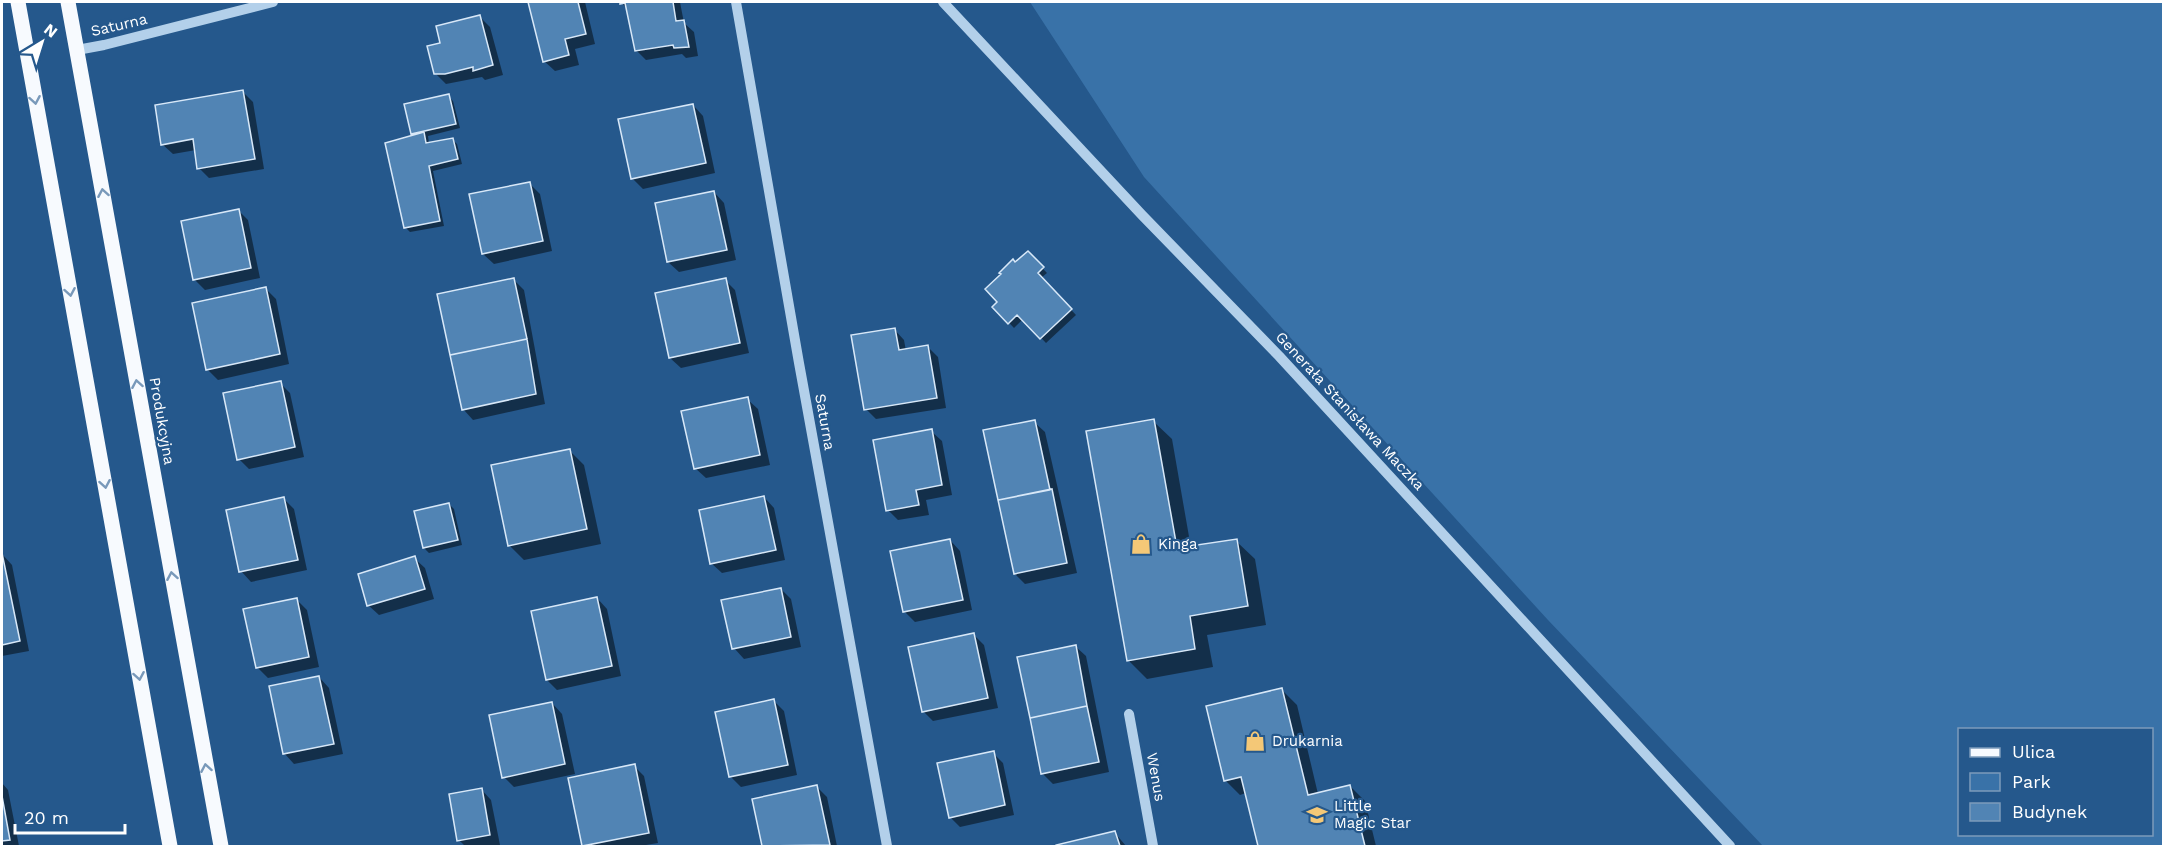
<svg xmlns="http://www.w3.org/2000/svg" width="2165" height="848" viewBox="0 0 2165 848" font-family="'Work Sans',sans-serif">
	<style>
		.green { fill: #3972a8; fill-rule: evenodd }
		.shadow { fill: #0007 }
		.building { fill: #5184b4; stroke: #d8e8f8; stroke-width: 1.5 }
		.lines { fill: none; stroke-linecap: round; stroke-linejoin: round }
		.minor { stroke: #b3d0ea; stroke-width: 10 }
		.major { stroke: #f7fafe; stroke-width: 15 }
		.oneway { stroke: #7999ba }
		.labels { text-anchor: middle; stroke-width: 4.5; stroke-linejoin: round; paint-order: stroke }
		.street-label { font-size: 15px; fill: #fff; stroke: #25588c }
		.poi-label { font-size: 15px; fill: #fff; stroke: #25588c; text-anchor: start }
	</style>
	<rect width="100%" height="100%" fill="#25588c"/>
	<!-- green -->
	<path class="green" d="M 1030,2 L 2163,2 L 2163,846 L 1763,846 L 1548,620 L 1144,177 ZM 1960,730 L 2152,730 L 2152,834 L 1960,834 Z"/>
	<!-- shadow -->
	<path class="shadow" d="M 530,2 L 585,2 L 595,44 L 575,49 L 579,65 L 555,71 L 544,61 Z
		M 621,2 L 680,2 L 684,23 L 694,32 L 698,56 L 686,58 L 682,54 L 646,60 L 636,50 L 628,10 Z
		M 480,17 L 490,27 L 503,75 L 485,80 L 482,77 L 446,84 L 436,74 L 442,44 Z
		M 243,92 L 253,102 L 264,169 L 209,178 L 199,168 L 196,150 L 173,154 L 162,144 Z
		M 448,96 L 453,101 L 460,128 L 428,136 L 429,144 L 452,139 L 457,144 L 462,164 L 433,171 L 444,226 L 410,232 L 405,227 L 415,136 L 413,133 Z
		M 693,105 L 703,116 L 715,173 L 643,189 L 632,178 Z
		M 529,183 L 540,194 L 552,251 L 494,264 L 483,254 Z
		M 714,192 L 724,203 L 736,260 L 679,272 L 668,262 Z
		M 238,210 L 248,220 L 260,278 L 205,290 L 194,279 Z
		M 1028,253 L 1047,273 L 1041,278 L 1076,315 L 1046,343 L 1023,319 L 1014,328 L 994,307 L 999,302 Z
		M 514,280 L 524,290 L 545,404 L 473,420 L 463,409 Z
		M 725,280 L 735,290 L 749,353 L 681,368 L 670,358 L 656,294 Z
		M 266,289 L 276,299 L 289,364 L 218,380 L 207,369 Z
		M 894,329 L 904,340 L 906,351 L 928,347 L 938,357 L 946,408 L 876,419 L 866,409 Z
		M 280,383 L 290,393 L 304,457 L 249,469 L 239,459 Z
		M 747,399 L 758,409 L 770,465 L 706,478 L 695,468 Z
		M 1153,421 L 1172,439 L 1191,548 L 1236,541 L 1255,559 L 1266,625 L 1207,635 L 1213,667 L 1147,679 L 1128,660 Z
		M 1034,422 L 1045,432 L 1077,573 L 1025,584 L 1015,574 Z
		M 931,431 L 942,441 L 952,495 L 926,500 L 929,515 L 898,520 L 888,510 Z
		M 569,450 L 584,465 L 601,544 L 524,560 L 509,545 Z
		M 764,497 L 774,508 L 785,560 L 722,573 L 711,563 Z
		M 284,499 L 294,509 L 307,570 L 251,582 L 241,571 Z
		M 449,504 L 454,509 L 462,545 L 429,553 L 424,548 Z
		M 950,540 L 960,551 L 972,610 L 915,622 L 904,611 Z
		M 2,554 L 12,565 L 29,651 L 2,656 Z
		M 414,558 L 425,568 L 434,599 L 379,615 L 368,605 Z
		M 781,589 L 791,599 L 801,647 L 744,659 L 734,648 Z
		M 597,598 L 607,609 L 621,676 L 557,690 L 547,680 Z
		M 297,600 L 307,610 L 319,667 L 268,678 L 257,667 Z
		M 974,635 L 984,645 L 998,708 L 933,721 L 923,711 Z
		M 1075,646 L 1086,656 L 1109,772 L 1053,784 L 1043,774 L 1019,658 Z
		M 319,677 L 329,688 L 343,754 L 294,764 L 284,753 Z
		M 1282,690 L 1297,705 L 1318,794 L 1350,786 L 1365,801 L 1376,846 L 1259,846 L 1246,793 L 1240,795 L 1225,780 Z
		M 774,701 L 784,711 L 797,775 L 741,787 L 730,776 Z
		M 552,703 L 562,714 L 575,774 L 514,787 L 504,777 Z
		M 993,753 L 1003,763 L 1014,815 L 960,827 L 950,817 Z
		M 634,766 L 644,776 L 658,843 L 640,846 L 584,846 L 569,779 Z
		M 2,783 L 8,790 L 19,846 L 2,846 Z
		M 817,787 L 827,797 L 837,846 L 763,846 L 753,801 Z
		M 481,789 L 491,800 L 500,845 L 465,846 L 459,840 Z
		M 1115,833 L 1126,846 L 1057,846 Z"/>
	<!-- building -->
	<path class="building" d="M 528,2 L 578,2 L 586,34 L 565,39 L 569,55 L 543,62 Z
		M 620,2 L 673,2 L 676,21 L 684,20 L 689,47 L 674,48 L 673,45 L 635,51 L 625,3 L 620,4 Z
		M 480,15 L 493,65 L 473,71 L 473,67 L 445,74 L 434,74 L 427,46 L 440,43 L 436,26 Z
		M 243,90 L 255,159 L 197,169 L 193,139 L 161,145 L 155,105 Z
		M 449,94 L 456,124 L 411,134 L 404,104 Z
		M 693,104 L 706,163 L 631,179 L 618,119 Z
		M 424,132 L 426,143 L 453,138 L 458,159 L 429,166 L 440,221 L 404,228 L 385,143 Z
		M 530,182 L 543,241 L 482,254 L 469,194 Z
		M 714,191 L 727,250 L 667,262 L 655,203 Z
		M 239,209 L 251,268 L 193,280 L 181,221 Z
		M 1028,251 L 1044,267 L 1038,273 L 1072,309 L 1040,339 L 1017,315 L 1008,324 L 992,307 L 997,302 L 985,289 L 1001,274 L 999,273 L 1013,259 L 1015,262 Z
		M 514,278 L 527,339 L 450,355 L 437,294 Z
		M 726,278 L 740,343 L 669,358 L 655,293 Z
		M 266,287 L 280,354 L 206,370 L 192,303 Z
		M 895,328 L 899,350 L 928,345 L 937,398 L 864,410 L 851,335 Z
		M 527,339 L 536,394 L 462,410 L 450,355 Z
		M 281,381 L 295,447 L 237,460 L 223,393 Z
		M 748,397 L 760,455 L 694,469 L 681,411 Z
		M 1154,419 L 1177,548 L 1237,539 L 1248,606 L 1190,616 L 1195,649 L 1127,661 L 1086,431 Z
		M 1035,420 L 1050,490 L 998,500 L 983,430 Z
		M 932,429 L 942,485 L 916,490 L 919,505 L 886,511 L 873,440 Z
		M 570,449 L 587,529 L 508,546 L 491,465 Z
		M 1052,489 L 1067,563 L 1014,574 L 998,500 Z
		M 764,496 L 776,550 L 710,564 L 699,510 Z
		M 284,497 L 298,560 L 239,572 L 226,510 Z
		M 449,503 L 458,540 L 423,548 L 414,511 Z
		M 950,539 L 963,600 L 903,612 L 890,551 Z
		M 2,553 L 20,641 L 2,645 Z
		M 415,556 L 425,589 L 367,606 L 358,574 Z
		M 781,588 L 791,637 L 732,649 L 721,600 Z
		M 597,597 L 612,666 L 546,680 L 531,611 Z
		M 297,598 L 309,657 L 256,668 L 243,609 Z
		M 974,633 L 988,698 L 922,712 L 908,647 Z
		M 1076,645 L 1087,706 L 1030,718 L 1017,657 Z
		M 319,676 L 334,744 L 283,754 L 269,686 Z
		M 1282,688 L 1308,795 L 1350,785 L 1365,846 L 1258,846 L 1241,777 L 1224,781 L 1206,706 Z
		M 774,699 L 788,765 L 729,777 L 715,712 Z
		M 552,702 L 565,764 L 502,778 L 489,715 Z
		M 1087,706 L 1099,762 L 1041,774 L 1030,718 Z
		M 994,751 L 1005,805 L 949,818 L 937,763 Z
		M 635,764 L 649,833 L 582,846 L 568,778 Z
		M 817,785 L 830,845 L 762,846 L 752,799 Z
		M 482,788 L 490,835 L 457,841 L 449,794 Z
		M 2,796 L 10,840 L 2,841 Z
		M 1115,831 L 1120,846 L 1056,846 L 1056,845 Z"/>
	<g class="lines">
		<!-- minor -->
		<path class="minor" d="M 736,2 L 799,363 L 887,846
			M 943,2 L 1142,215 L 1279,356 L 1730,846
			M 77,50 L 104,45 L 273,2
			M 1129,714 L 1153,846"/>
		<!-- major -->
		<path class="major" d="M 18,2 L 170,846
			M 68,2 L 221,846"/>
	</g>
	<!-- one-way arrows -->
	<defs><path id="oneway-chevron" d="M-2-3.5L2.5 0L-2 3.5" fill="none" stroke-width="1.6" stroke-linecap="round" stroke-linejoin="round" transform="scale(1.5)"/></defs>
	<g class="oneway">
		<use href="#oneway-chevron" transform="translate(35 100) rotate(80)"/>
		<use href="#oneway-chevron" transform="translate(103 193) rotate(-100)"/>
		<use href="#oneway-chevron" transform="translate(70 292) rotate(80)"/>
		<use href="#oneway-chevron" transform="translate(137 384) rotate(-100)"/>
		<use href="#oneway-chevron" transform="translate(105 484) rotate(80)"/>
		<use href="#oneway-chevron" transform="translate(172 576) rotate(-100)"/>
		<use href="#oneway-chevron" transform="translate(139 676) rotate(80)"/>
		<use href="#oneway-chevron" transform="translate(206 768) rotate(-100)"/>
	</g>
	<!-- icons -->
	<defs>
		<g id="shop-bare" transform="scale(1.62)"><path d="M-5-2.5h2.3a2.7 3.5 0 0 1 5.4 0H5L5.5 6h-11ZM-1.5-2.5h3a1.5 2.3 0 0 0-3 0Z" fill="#f4c877" stroke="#25588c" stroke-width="2.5" paint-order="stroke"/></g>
		<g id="school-bare" transform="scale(1.62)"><path d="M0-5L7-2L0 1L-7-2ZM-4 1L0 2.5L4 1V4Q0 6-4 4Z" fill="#f4c877" stroke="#25588c" stroke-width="2.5" paint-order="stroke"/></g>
	</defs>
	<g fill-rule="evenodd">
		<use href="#shop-bare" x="1141" y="544"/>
		<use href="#shop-bare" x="1255" y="741"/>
		<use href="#school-bare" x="1317" y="815"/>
	</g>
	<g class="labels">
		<!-- street labels -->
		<g class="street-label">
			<text transform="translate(119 25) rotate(-13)" y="5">Saturna</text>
			<text transform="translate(1350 411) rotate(47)" y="5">Generała Stanisława Maczka</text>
			<text transform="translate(162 421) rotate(80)" y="5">Produkcyjna</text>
			<text transform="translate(825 422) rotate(80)" y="5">Saturna</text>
			<text transform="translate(1156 777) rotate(80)" y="5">Wenus</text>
		</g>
		<!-- poi labels -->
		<g class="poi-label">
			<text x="1158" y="549">Kinga</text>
			<text x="1272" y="746">Drukarnia</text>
			<text x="1334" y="811">Little<tspan x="1334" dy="17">Magic Star</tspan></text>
		</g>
	</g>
	<!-- border -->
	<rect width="2165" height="848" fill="none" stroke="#ffffff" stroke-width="6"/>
	<!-- legend -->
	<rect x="1958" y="728" width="195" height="108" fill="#25588c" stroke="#7c9bba" stroke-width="1.5"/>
	<rect x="1970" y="748" width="30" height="9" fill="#f7fafe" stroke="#7c9bba" stroke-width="1.5"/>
	<text x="2012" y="758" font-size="18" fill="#ffffff">Ulica</text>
	<rect x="1970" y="773" width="30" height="18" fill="#3972a8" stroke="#7c9bba" stroke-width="1.5"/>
	<text x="2012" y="788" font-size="18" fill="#ffffff">Park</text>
	<rect x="1970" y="803" width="30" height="18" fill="#5184b4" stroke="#7c9bba" stroke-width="1.5"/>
	<text x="2012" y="818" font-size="18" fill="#ffffff">Budynek</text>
	<!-- north arrow -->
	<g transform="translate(42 42) rotate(38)" stroke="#25588c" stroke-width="4.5" paint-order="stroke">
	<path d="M0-4.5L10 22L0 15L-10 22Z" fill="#ffffff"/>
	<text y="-9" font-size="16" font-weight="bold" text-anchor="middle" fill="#ffffff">N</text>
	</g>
	<!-- scale -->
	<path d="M15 824v9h110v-9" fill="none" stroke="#ffffff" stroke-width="3"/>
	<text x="24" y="824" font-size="18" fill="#ffffff" stroke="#25588c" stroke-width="4.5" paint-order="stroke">20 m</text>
</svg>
